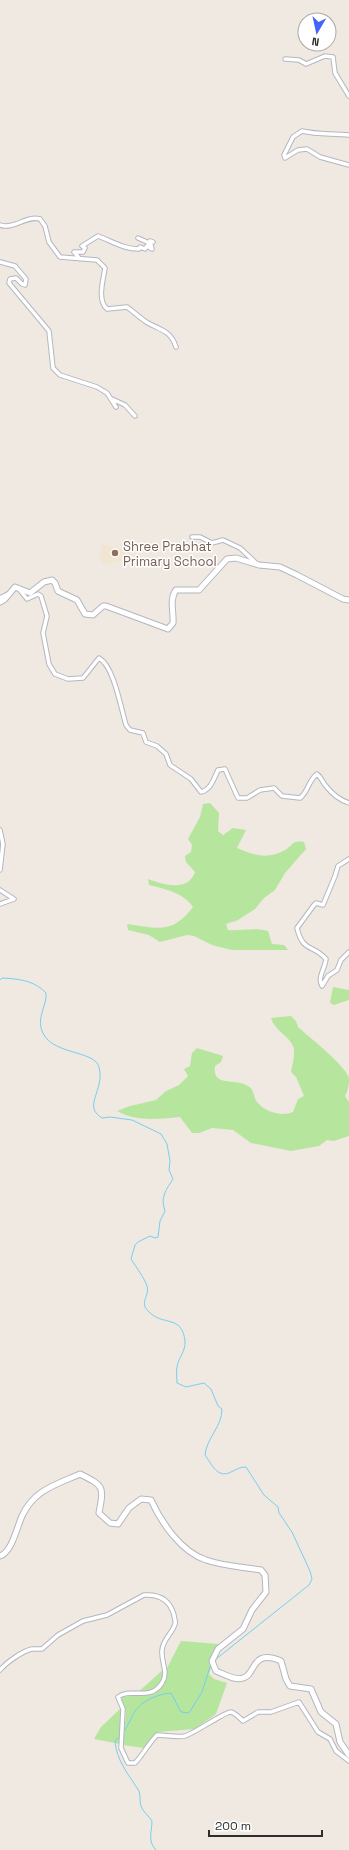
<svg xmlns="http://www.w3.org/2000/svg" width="349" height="1850" viewBox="0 0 349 1850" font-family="'Space Grotesk',sans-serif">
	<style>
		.education { fill: #f0e6d1 }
		.green { fill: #b6e59e }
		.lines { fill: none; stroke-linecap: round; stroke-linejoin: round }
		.stream { stroke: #75cff0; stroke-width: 1 }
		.street-casing { stroke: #b4b7c1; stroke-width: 5.5 }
		.secondary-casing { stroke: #b4b7c1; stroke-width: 7 }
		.street { stroke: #fff; stroke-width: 3.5 }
		.secondary { stroke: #fff; stroke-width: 5 }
		.education-dot { fill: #8d6e63; stroke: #fff; stroke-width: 1.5 }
		.labels { text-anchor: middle; stroke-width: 3; stroke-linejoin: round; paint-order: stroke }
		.education-label { font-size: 13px; fill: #785e54; stroke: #fff; text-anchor: start }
	</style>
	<rect width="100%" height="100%" fill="#efe9e1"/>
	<!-- education -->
	<path class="education" d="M 103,544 L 129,551 L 132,555 L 131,559 L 104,565 L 99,557 Z"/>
	<!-- green -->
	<path class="green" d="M 210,803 L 219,813 L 218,831 L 223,835 L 233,828 L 246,830 L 237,848 C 253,855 268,860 285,850 C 294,845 291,840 304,842 L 306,849 L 285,873 L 275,890 L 264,898 L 255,909 L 238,920 L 226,924 L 228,930 C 241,931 256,927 268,931 L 272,944 L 284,945 L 288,950 L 232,950 L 212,945 L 194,936 L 187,935 L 160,942 L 149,935 L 128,930 L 127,924 C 157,928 172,935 193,907 C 184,893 165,889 149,885 L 148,879 C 164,885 188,892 195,872 L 186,862 L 185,856 L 191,852 L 192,845 L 188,839 L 200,817 L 203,804 Z
		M 333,987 L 349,990 L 349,1000 L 334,1005 L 330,1003 Z
		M 291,1016 L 296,1021 L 298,1027 C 309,1037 346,1066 349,1078 C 349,1085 348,1091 345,1096 L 349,1102 L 349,1136 L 334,1141 L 327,1140 L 319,1146 L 291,1151 L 251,1143 L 233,1130 L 212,1128 L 199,1133 L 192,1133 L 180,1117 C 159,1119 136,1122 117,1111 L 130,1106 L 156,1100 L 166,1091 L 179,1085 L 188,1076 L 184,1069 L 190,1066 L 192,1053 L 197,1048 L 223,1056 L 221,1062 L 215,1066 C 212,1088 235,1077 248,1086 C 255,1090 253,1097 257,1102 C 265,1112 281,1117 293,1112 L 298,1099 L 304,1096 L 296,1077 L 291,1072 C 292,1065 296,1054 293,1046 C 288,1035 275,1031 271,1018 Z
		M 181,1641 L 218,1644 L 209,1674 L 214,1679 L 227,1683 L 216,1714 L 195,1729 L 158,1732 L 143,1748 L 123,1745 L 126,1714 L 121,1697 L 152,1694 L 163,1683 L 167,1668 Z
		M 164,1669 C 162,1685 152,1692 136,1694 Z
		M 121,1708 L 120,1744 L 94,1739 L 101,1727 Z"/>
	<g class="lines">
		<!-- stream -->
		<path class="stream" d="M 0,980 L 2,978 C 18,979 34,980 46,993 C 47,1005 38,1015 41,1028 C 48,1056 94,1049 99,1067 C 104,1084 91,1099 94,1109 C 95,1113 99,1116 102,1118 L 110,1117 L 132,1120 L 161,1134 L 167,1144 L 170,1161 L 169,1170 L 173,1179 C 166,1190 160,1197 165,1211 L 160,1221 L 158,1237 L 155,1238 L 150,1236 L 138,1242 L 135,1245 L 131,1259 C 136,1267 145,1279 147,1286 C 150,1296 139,1302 148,1311 C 163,1327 182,1314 185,1341 C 186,1351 178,1358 177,1367 C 176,1372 177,1378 177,1383 L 186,1387 L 204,1383 L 211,1389 L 218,1406 L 222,1409 C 222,1427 207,1437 205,1455 C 212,1465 218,1479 231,1472 C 237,1469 240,1467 246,1467 L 264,1495 L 278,1507 L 279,1513 L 292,1532 L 310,1571 L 312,1579 L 309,1585 L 216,1659
			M 123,1733 C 128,1726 130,1720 134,1713 C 140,1701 158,1694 171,1693 L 181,1712 L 189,1713 L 202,1692 L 211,1664
			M 120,1737 L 115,1741 C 116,1760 129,1775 139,1791 C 141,1796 139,1801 141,1806 C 143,1812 149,1816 152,1821 C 152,1832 147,1841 156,1850"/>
		<!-- street casing -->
		<g class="street-casing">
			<path id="street" d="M 285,59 L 299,60 L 306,64 L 325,56 L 333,57 L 335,73 L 349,96
				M 349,135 C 333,133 318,135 302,131 L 293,137 L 284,155 L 285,158 L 298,150 L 307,149 L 320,157 L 349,165
				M 0,225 C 14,230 26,215 40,219 L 45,226 L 49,242 L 60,257 L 97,260 L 105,268 C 103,281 97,300 107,309 L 127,307 C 134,312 141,319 148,323 C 161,330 171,331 176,347
				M 138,238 L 147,242 L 151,246
				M 80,259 L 74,252 L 83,252 L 85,248 L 82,246 L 98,236 C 112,241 123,249 139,249 L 140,247 L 145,249 L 147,246 L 152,249 L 150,241 L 153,242
				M 0,262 L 15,266 L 26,279 L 25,285 L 22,284 L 16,278 L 10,279 L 9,283 L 49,331 L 53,368 L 60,375 L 97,387 L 107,393 L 116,407
				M 112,399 L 125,405 L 135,416
				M 192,537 L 200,537 L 212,543 L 223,540 L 240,548 L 256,563
				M 18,588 L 27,599 L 38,594 L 41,596 L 47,616 L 43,633 L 49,664 L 55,674 L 68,679 L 83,678 L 99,658 C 114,666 121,709 126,725 L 130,730 L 143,733 L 146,742 L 157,746 L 166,754 L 170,765 L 191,779 L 201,792 C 211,790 214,778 218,770 L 225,769 L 238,798 L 247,798 L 260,790 L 274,788 L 282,796 L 300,798 C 308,792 308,781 317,774 C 322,778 322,782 326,786 C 332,794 340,800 349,803
				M 0,598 L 8,594
				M 0,830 L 3,844 L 0,870
				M 349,859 L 338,866 L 335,876 L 323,905 L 316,903 L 314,905 L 297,928 C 303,953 313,944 326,959 C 325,969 317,977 322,986 L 328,976 L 337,970 L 341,960 L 349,952
				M 0,890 L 14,899 L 0,904
				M 0,1670 C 6,1663 22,1651 32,1649 C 35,1649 39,1649 42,1649 L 58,1635 L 83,1621 L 107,1615 L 144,1595 C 159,1594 170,1600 174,1615 C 174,1618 176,1621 175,1624 C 172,1634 162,1640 162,1651 C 161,1663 169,1672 162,1683 C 150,1702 130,1687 118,1697 L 123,1709 L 121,1748 L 128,1763 L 135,1763 C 143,1755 148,1744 157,1735 C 165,1735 179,1738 185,1736 C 195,1733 226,1711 231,1712 C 235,1713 240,1718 243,1721 L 258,1712 L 271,1712 L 299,1702 L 318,1732 L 330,1739 L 336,1751 L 349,1761"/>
		</g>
		<!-- secondary casing -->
		<g class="secondary-casing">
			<path id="secondary" d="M 0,602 L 5,599 L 15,587 L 30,593 L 44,582 L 52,580 L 55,583 L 58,591 L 62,593 L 77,600 L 85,614 L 93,615 L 103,606 L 106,606 L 168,629 L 173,623 C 174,613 169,599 176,590 L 199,590 L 227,559 L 236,558 L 259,565 L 280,567 L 297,575 L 343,599 L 349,600
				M 0,1556 C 12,1552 17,1527 22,1516 C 34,1490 55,1485 80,1474 C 104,1486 104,1486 99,1513 L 110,1523 L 118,1524 L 129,1508 L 141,1499 L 151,1500 C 161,1522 181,1552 206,1560 C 223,1566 243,1567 261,1570 L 265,1575 L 266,1592 L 252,1610 L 243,1629 L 218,1649 L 212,1661 L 216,1671 C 224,1674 235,1681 243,1678 C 256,1675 251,1648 281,1661 L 286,1679 L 290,1686 L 311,1689 L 321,1712 L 336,1724 L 340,1742 L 349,1755"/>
		</g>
		<!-- street -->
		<use href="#street" class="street"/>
		<!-- secondary -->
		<use href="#secondary" class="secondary"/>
	</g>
	<!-- markers -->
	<circle class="education-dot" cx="115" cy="553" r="4"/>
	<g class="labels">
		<!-- education labels -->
		<g class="education-label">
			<text x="123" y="551">Shree Prabhat<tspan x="123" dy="15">Primary School</tspan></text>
		</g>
	</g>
	<!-- north arrow -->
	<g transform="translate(317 32) rotate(189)"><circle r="19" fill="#ffffff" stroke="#ababab"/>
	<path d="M0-3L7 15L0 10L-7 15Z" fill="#4264fb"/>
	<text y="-6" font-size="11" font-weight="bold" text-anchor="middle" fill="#2e2e2e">N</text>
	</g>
	<!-- scale -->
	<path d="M209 1830v6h113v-6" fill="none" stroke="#2e2e2e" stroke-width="2"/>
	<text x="215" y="1830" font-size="12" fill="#2e2e2e" stroke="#ffffff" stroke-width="3" paint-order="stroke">200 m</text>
</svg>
